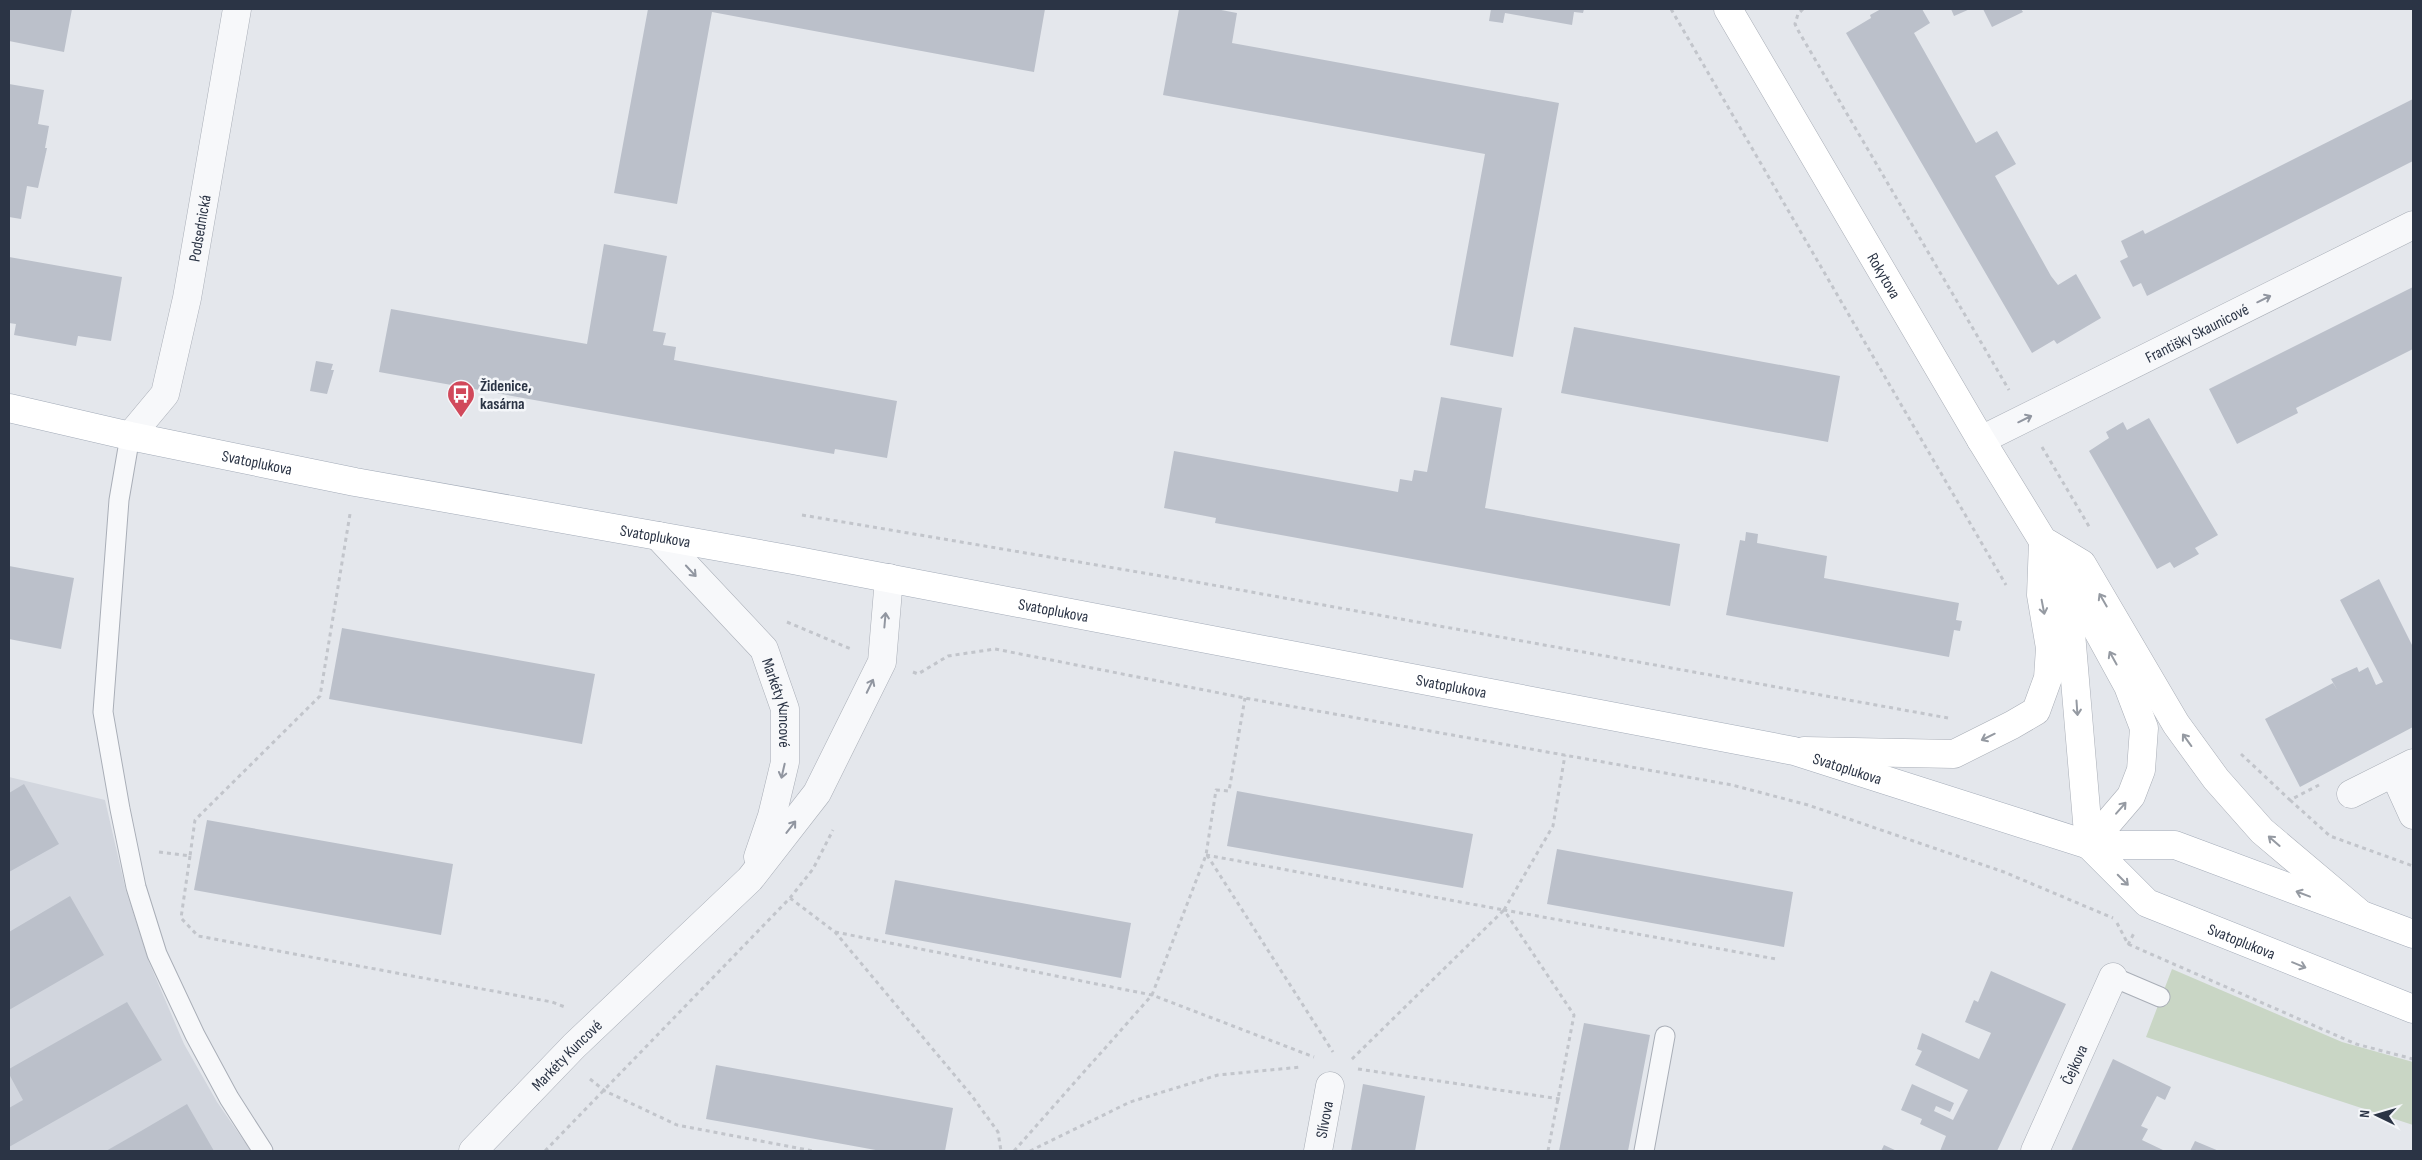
<svg xmlns="http://www.w3.org/2000/svg" width="2422" height="1160" viewBox="0 0 2422 1160" font-family="'Sofia Sans Condensed',sans-serif">
	<style>
		.built { fill: #d2d6de }
		.green { fill: #c9d6c5 }
		.building { fill: #bbc0ca }
		.lines { fill: none; stroke-linecap: round; stroke-linejoin: round }
		.service-casing { stroke: #a9aeb7; stroke-width: 21 }
		.minor-casing { stroke: #a9aeb7; stroke-width: 29 }
		.secondary-casing { stroke: #a9aeb7; stroke-width: 29 }
		.primary-casing { stroke: #a3abb8; stroke-width: 29 }
		.path { stroke: #c2c5cb; stroke-width: 3; stroke-dasharray: 4 4; stroke-linecap: butt }
		.service { stroke: #f7f8fa; stroke-width: 19 }
		.minor { stroke: #f7f8fa; stroke-width: 28 }
		.secondary { stroke: #fff; stroke-width: 28 }
		.primary { stroke: #fff; stroke-width: 28 }
		.oneway { stroke: #9196a0 }
		.oneway2 { stroke: #959aa2 }
		.labels { text-anchor: middle; stroke-width: 5; stroke-linejoin: round; paint-order: stroke }
		.street-label { font-size: 16px; fill: #2b3445; stroke: #f4f6f9 }
		.poi-label { font-size: 16px; font-weight: bold; fill: #2b3445; stroke: #f4f6f9; text-anchor: start }
	</style>
	<rect width="100%" height="100%" fill="#e4e7ec"/>
	<!-- built -->
	<path class="built" d="M 9,777 L 105,800 L 126,891 L 149,962 L 184,1044 L 217,1102 L 251,1151 L 9,1151 Z"/>
	<!-- green -->
	<path class="green" d="M 2172,969 L 2342,1042 L 2413,1062 L 2413,1125 L 2146,1037 Z"/>
	<!-- building -->
	<path class="building" d="M 9,9 L 72,9 L 64,52 L 9,41 Z
		M 648,9 L 1045,9 L 1034,72 L 712,12 L 677,204 L 614,193 Z
		M 1179,9 L 1216,9 L 1237,13 L 1232,43 L 1559,103 L 1513,357 L 1450,345 L 1485,154 L 1163,95 Z
		M 1491,9 L 1584,9 L 1583,13 L 1574,12 L 1572,25 L 1505,13 L 1503,23 L 1489,21 Z
		M 1881,9 L 1922,9 L 1930,23 L 1914,33 L 1976,143 L 1997,131 L 2016,164 L 1995,176 L 2051,276 L 2058,285 L 2076,274 L 2101,318 L 2057,344 L 2054,340 L 2032,353 L 1846,33 L 1871,18 L 1870,15 Z
		M 1951,9 L 1970,9 L 1954,16 Z
		M 1983,9 L 2021,9 L 2023,12 L 1992,27 Z
		M 9,84 L 44,90 L 38,124 L 49,126 L 45,148 L 47,148 L 38,188 L 27,186 L 21,219 L 9,217 Z
		M 2413,99 L 2413,161 L 2147,296 L 2141,283 L 2133,287 L 2120,261 L 2128,257 L 2121,241 L 2143,230 L 2145,234 Z
		M 604,244 L 667,256 L 653,331 L 666,333 L 663,345 L 676,347 L 674,360 L 897,401 L 887,458 L 835,449 L 834,454 L 379,372 L 391,309 L 587,344 Z
		M 9,257 L 122,277 L 111,341 L 78,336 L 76,346 L 14,335 L 16,324 L 9,323 Z
		M 2413,287 L 2413,349 L 2296,408 L 2298,413 L 2237,444 L 2209,389 Z
		M 1574,327 L 1840,376 L 1828,442 L 1561,393 Z
		M 316,361 L 333,364 L 331,370 L 334,370 L 327,394 L 310,391 Z
		M 1441,397 L 1502,408 L 1485,508 L 1680,544 L 1670,606 L 1215,523 L 1216,518 L 1164,508 L 1174,451 L 1398,492 L 1400,479 L 1412,481 L 1414,470 L 1427,472 Z
		M 2149,418 L 2218,535 L 2195,548 L 2199,554 L 2174,568 L 2170,562 L 2157,569 L 2089,451 L 2109,438 L 2106,432 L 2123,422 L 2127,430 Z
		M 1746,532 L 1758,534 L 1757,543 L 1827,556 L 1824,578 L 1959,603 L 1956,620 L 1962,621 L 1960,631 L 1954,630 L 1949,657 L 1726,615 L 1740,540 L 1745,541 Z
		M 9,566 L 74,578 L 61,649 L 9,639 Z
		M 2379,579 L 2413,647 L 2413,727 L 2300,787 L 2265,719 L 2333,683 L 2338,691 L 2331,679 L 2357,667 L 2359,672 L 2368,667 L 2376,685 L 2383,682 L 2340,600 Z
		M 342,628 L 595,674 L 582,744 L 329,699 Z
		M 24,784 L 59,844 L 9,872 L 9,793 Z
		M 1237,791 L 1473,834 L 1463,888 L 1227,846 Z
		M 207,820 L 453,864 L 441,935 L 194,890 Z
		M 1557,849 L 1793,892 L 1784,947 L 1547,904 Z
		M 895,880 L 1131,923 L 1121,978 L 885,934 Z
		M 70,896 L 104,955 L 9,1010 L 9,932 Z
		M 1991,971 L 2066,1004 L 1997,1151 L 1940,1151 L 1946,1136 L 1920,1124 L 1922,1119 L 1901,1110 L 1912,1084 L 1954,1103 L 1950,1112 L 1936,1106 L 1934,1111 L 1953,1120 L 1968,1090 L 1915,1065 L 1922,1051 L 1917,1049 L 1922,1033 L 1979,1059 L 1991,1033 L 1965,1022 L 1974,1000 L 1978,1002 Z
		M 127,1002 L 162,1060 L 9,1147 L 9,1108 L 23,1100 L 9,1074 L 9,1069 Z
		M 1584,1023 L 1650,1035 L 1628,1151 L 1559,1151 Z
		M 2113,1059 L 2171,1087 L 2165,1100 L 2157,1096 L 2141,1126 L 2148,1129 L 2142,1140 L 2165,1151 L 2071,1151 Z
		M 716,1065 L 953,1108 L 945,1151 L 881,1151 L 706,1119 Z
		M 1363,1084 L 1425,1096 L 1415,1151 L 1351,1151 Z
		M 187,1104 L 214,1151 L 106,1151 L 141,1131 Z
		M 2195,1141 L 2219,1151 L 2190,1151 Z
		M 1884,1145 L 1897,1151 L 1881,1151 Z"/>
	<g class="lines">
		<!-- service casing -->
		<g class="service-casing">
			<path id="service" d="M 130,436 L 119,500 L 103,712 L 120,809 L 136,887 L 157,954 L 195,1035 L 229,1098 L 263,1151
				M 2113,977 L 2160,997
				M 1644,1151 L 1665,1036"/>
		</g>
		<!-- minor casing -->
		<g class="minor-casing">
			<g id="minor">
				<path id="s1" d="M 130,436 L 165,394 L 187,298 L 237,9"/>
				<path id="s2" d="M 1981,440 L 2413,225"/>
				<path id="s3" d="M 658,536 L 764,649 L 785,709 L 785,762 L 772,816 L 758,857"/>
				<path d="M 2394,773 L 2413,815"/>
				<path d="M 2351,794 L 2413,763"/>
				<path id="s4" d="M 473,1151 L 574,1046 L 750,879 L 817,793 L 882,662 L 889,578"/>
				<path id="s5" d="M 1318,1151 L 1330,1086"/>
				<path id="s6" d="M 2035,1151 L 2113,977"/>
			</g>
		</g>
		<!-- secondary casing -->
		<g class="secondary-casing">
			<g id="secondary">
				<path id="s7" d="M 1728,9 L 1981,440 L 2094,624 L 2128,686 L 2144,728 L 2141,770 L 2131,796 L 2089,845"/>
				<path d="M 2047,543 L 2082,564 L 2176,724 L 2216,779 L 2262,831 L 2358,912"/>
				<path d="M 2055,578 L 2071,633 L 2089,845"/>
				<path d="M 1804,751 L 1954,754 L 2012,725 L 2036,711 L 2048,678 L 2050,648 L 2041,595 L 2043,541"/>
			</g>
		</g>
		<!-- primary casing -->
		<g class="primary-casing">
			<g id="primary">
				<path id="s8" d="M 9,408 L 130,436 L 355,482 L 793,560 L 1794,751 L 2089,845 L 2175,845 L 2413,934"/>
				<path id="s9" d="M 2089,845 L 2147,903 L 2413,1009"/>
			</g>
		</g>
		<!-- path -->
		<path class="path" d="M 1671,9 L 2006,585
			M 1803,9 L 1798,14 L 1795,24 L 1799,32 L 2009,390
			M 2042,447 L 2090,528
			M 802,515 L 1185,580 L 1948,718
			M 787,622 L 851,649
			M 913,672 L 918,674 L 948,656 L 995,649 L 1245,698 L 1732,785 L 1808,805 L 2004,872 L 2113,918
			M 2241,754 L 2290,800 L 2319,785
			M 2290,800 L 2330,836 L 2413,866
			M 159,852 L 190,856 L 195,820 L 320,696 L 350,514
			M 1206,855 L 1504,910 L 1351,1060
			M 1207,855 L 1333,1052
			M 190,856 L 181,918 L 198,936 L 552,1002 L 565,1007
			M 790,898 L 835,932 L 972,1096 L 998,1132 L 1001,1151
			M 1504,910 L 1553,826 L 1565,755
			M 2117,923 L 2128,944 L 2356,1044 L 2413,1059
			M 835,932 L 1152,995 L 1314,1057
			M 2128,945 L 2134,933
			M 1358,1069 L 1560,1099
			M 590,1079 L 605,1091 L 677,1125 L 813,1151
			M 545,1151 L 790,898 L 813,869 L 833,830
			M 1014,1151 L 1152,995 L 1206,855 L 1216,790 L 1229,791 L 1245,698
			M 1030,1151 L 1130,1102 L 1218,1075 L 1301,1067
			M 1548,1151 L 1574,1015 L 1504,910 L 1776,959"/>
		<!-- service -->
		<use href="#service" class="service"/>
		<!-- minor -->
		<use href="#minor" class="minor"/>
		<!-- secondary -->
		<use href="#secondary" class="secondary"/>
		<!-- primary -->
		<use href="#primary" class="primary"/>
	</g>
	<!-- one-way arrows -->
	<defs><path id="oneway-shaft" d="M-6 0H5M1.5-3L5.5 0L1.5 3" fill="none" stroke-width="1.6" stroke-linecap="round" stroke-linejoin="round" transform="scale(1.25)"/></defs>
	<g class="oneway">
		<use href="#oneway-shaft" transform="translate(2264 299) rotate(-26)"/>
		<use href="#oneway-shaft" transform="translate(2025 419) rotate(-26)"/>
		<use href="#oneway-shaft" transform="translate(691 571) rotate(47)"/>
		<use href="#oneway-shaft" transform="translate(885 620) rotate(-85)"/>
		<use href="#oneway-shaft" transform="translate(870 686) rotate(-64)"/>
		<use href="#oneway-shaft" transform="translate(783 771) rotate(103)"/>
		<use href="#oneway-shaft" transform="translate(791 827) rotate(-52)"/>
	</g>
	<g class="oneway2">
		<use href="#oneway-shaft" transform="translate(2103 600) rotate(-120)"/>
		<use href="#oneway-shaft" transform="translate(2043 607) rotate(79)"/>
		<use href="#oneway-shaft" transform="translate(2113 658) rotate(-119)"/>
		<use href="#oneway-shaft" transform="translate(2077 708) rotate(86)"/>
		<use href="#oneway-shaft" transform="translate(1988 737) rotate(154)"/>
		<use href="#oneway-shaft" transform="translate(2187 740) rotate(-126)"/>
		<use href="#oneway-shaft" transform="translate(2121 808) rotate(-49)"/>
		<use href="#oneway-shaft" transform="translate(2274 841) rotate(-139)"/>
		<use href="#oneway-shaft" transform="translate(2123 880) rotate(45)"/>
		<use href="#oneway-shaft" transform="translate(2303 894) rotate(-159)"/>
		<use href="#oneway-shaft" transform="translate(2299 965) rotate(22)"/>
	</g>
	<!-- icons -->
	<defs>
		<g id="bus-pin" transform="scale(1.4375)"><path d="M0 17L-7.5 6A9.5 9.5 0 1 1 7.5 6Z" fill="#d1495b" stroke="#f4f6f9"/><path d="M-5-6H5V4H4V6H2V4H-2V6H-4V4H-5ZM-3.5-4V0h7V-4ZM-3.5 1.2v1.5H-2V1.2ZM2 1.2v1.5H3.5V1.2Z" fill="#fff"/></g>
	</defs>
	<g fill-rule="evenodd">
		<use href="#bus-pin" x="461" y="394"/>
	</g>
	<g class="labels">
		<!-- street labels -->
		<g class="street-label">
			<text dy="6" stroke="none"><textPath href="#s1" startOffset="224">Podsednická</textPath></text>
			<text dy="6" stroke="none"><textPath href="#s7" startOffset="309">Rokytova</textPath></text>
			<text dy="6" stroke="none"><textPath href="#s2" startOffset="241">Františky Skaunicové</textPath></text>
			<text dy="6" stroke="none"><textPath href="#s8" startOffset="254">Svatoplukova</textPath></text>
			<text dy="6" stroke="none"><textPath href="#s8" startOffset="659">Svatoplukova</textPath></text>
			<text dy="6" stroke="none"><textPath href="#s8" startOffset="1064">Svatoplukova</textPath></text>
			<text dy="6" stroke="none"><textPath href="#s8" startOffset="1469">Svatoplukova</textPath></text>
			<text dy="6" stroke="none"><textPath href="#s3" startOffset="211">Markéty Kuncové</textPath></text>
			<text dy="6" stroke="none"><textPath href="#s8" startOffset="1874">Svatoplukova</textPath></text>
			<text dy="6" stroke="none"><textPath href="#s9" startOffset="184">Svatoplukova</textPath></text>
			<text dy="6" stroke="none"><textPath href="#s4" startOffset="134">Markéty Kuncové</textPath></text>
			<text dy="6" stroke="none"><textPath href="#s6" startOffset="95">Čejkova</textPath></text>
			<text dy="6" stroke="none"><textPath href="#s5" startOffset="32">Slívova</textPath></text>
		</g>
		<!-- poi labels -->
		<g class="poi-label">
			<text x="480" y="391">Židenice,<tspan x="480" dy="18">kasárna</tspan></text>
		</g>
	</g>
	<!-- border -->
	<rect width="2422" height="1160" fill="none" stroke="#2b3445" stroke-width="20"/>
	<!-- north arrow -->
	<g transform="translate(2377 1115) rotate(275)" stroke="#f4f6f9" stroke-width="4" paint-order="stroke">
	<path d="M0-4L9 19L0 12L-9 19Z" fill="#2b3445"/>
	<text y="-8" font-size="14" font-weight="bold" text-anchor="middle" fill="#2b3445">N</text>
	</g>
</svg>
